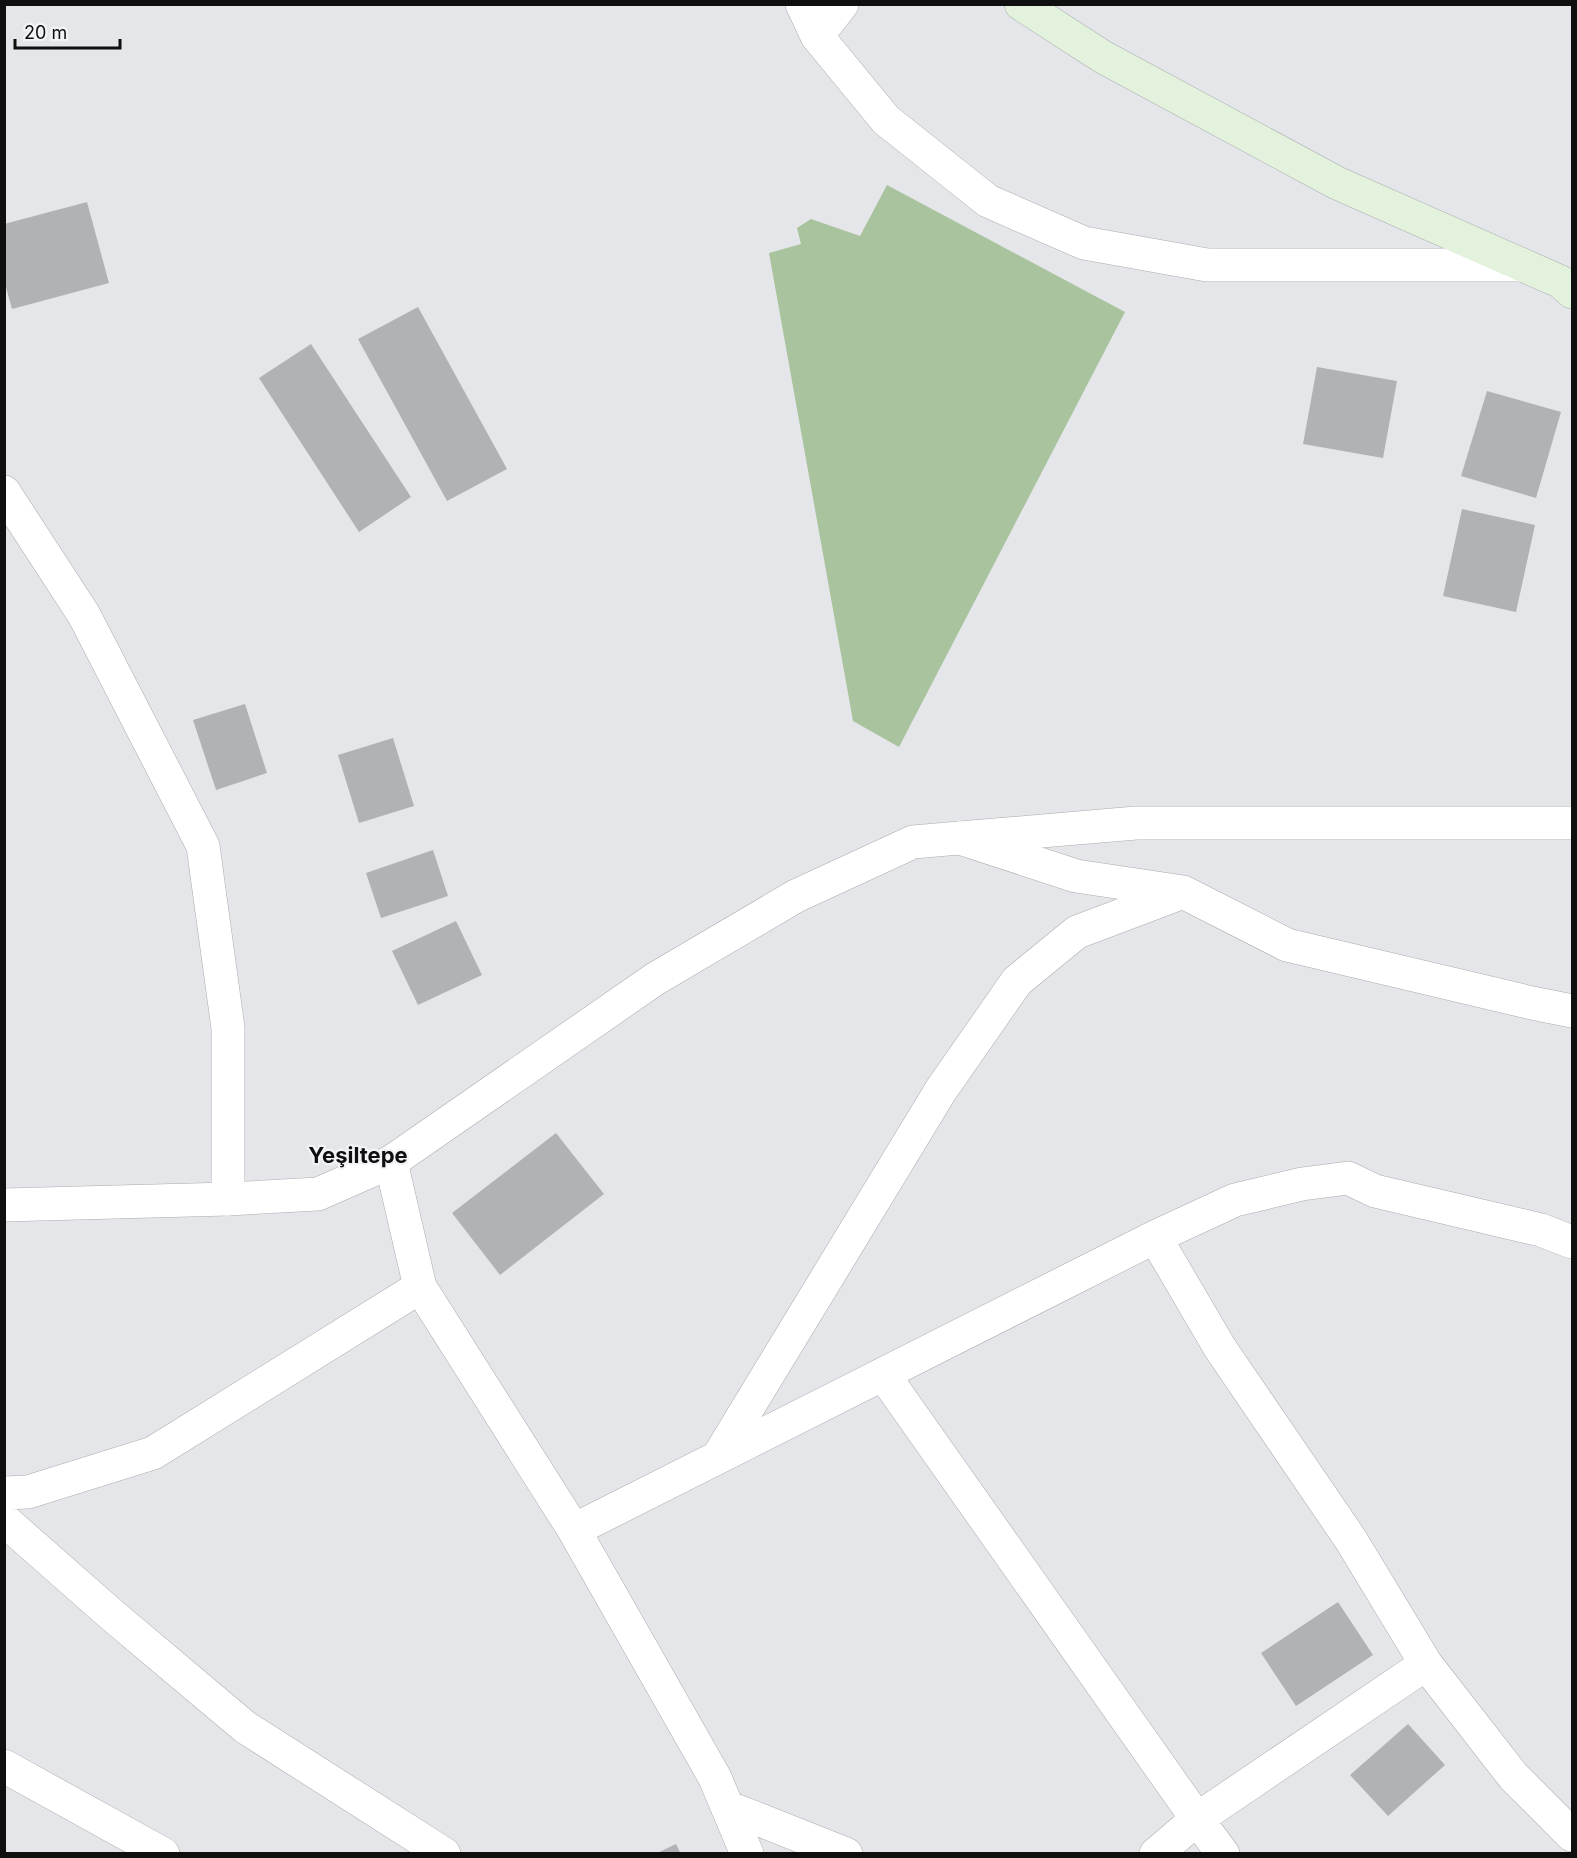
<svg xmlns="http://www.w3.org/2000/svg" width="1577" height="1858" viewBox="0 0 1577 1858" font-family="Inter,sans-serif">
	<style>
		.green { fill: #a8c39d }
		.building { fill: #b1b2b5 }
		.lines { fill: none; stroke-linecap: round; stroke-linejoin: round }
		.minor-casing { stroke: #aaabae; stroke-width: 34 }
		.tertiary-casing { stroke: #aaabae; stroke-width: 34 }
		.secondary-casing { stroke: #aaabae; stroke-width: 34 }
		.minor { stroke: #fff; stroke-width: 33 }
		.tertiary { stroke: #fff; stroke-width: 33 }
		.secondary { stroke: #e3f2dc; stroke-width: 33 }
		.labels { text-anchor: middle; stroke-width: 4.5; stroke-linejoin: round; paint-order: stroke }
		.district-label { font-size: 22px; font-weight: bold; fill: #0f0f10; stroke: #f2f3f6 }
	</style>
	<rect width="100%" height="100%" fill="#e5e6e9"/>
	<!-- green -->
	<path class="green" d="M 887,185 L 1125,312 L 899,747 L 853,721 L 769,253 L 801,244 L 797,228 L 811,219 L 860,236 Z"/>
	<!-- building -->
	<path class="building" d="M 87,202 L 109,283 L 12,309 L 4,280 L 4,224 Z
		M 418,307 L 507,469 L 447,501 L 358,339 Z
		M 311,344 L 411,497 L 359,532 L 259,378 Z
		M 1317,367 L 1397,381 L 1383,458 L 1303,444 Z
		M 1487,391 L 1561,412 L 1536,498 L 1461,476 Z
		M 1462,509 L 1535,525 L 1516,612 L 1443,596 Z
		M 245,704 L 267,773 L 216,790 L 193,720 Z
		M 393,738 L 414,806 L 359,823 L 338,755 Z
		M 433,850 L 448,896 L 381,918 L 366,873 Z
		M 456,921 L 482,975 L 418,1005 L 392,951 Z
		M 556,1133 L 604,1194 L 500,1275 L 452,1213 Z
		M 1338,1602 L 1373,1655 L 1296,1706 L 1261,1653 Z
		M 1408,1724 L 1445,1765 L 1388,1816 L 1350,1775 Z
		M 676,1844 L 681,1854 L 655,1854 Z"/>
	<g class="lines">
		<!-- minor casing -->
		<g class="minor-casing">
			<path id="minor" d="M 817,36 L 842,4
				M 4,492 L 84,615 L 203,846 L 228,1028 L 228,1199
				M 960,838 L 1076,876 L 1183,892 L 1287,945 L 1532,1003 L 1572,1011
				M 391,1162 L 420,1287 L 574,1530 L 715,1778 L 747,1854
				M 1155,1237 L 1220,1348 L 1351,1540 L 1426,1664 L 1513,1776 L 1572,1835
				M 883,1374 L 1197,1819 L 1426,1664
				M 718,1457 L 941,1090 L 1017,981 L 1077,932 L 1183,892
				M 4,1493 L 28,1492 L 153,1453 L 420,1287
				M 4,1520 L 112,1615 L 245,1727 L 444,1854
				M 574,1530 L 1155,1237 L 1235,1200 L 1302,1184 L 1348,1178 L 1375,1191 L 1541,1230 L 1572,1242
				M 4,1766 L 163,1854
				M 727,1807 L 846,1854
				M 1156,1854 L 1197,1819 L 1223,1854"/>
		</g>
		<!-- tertiary casing -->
		<g class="tertiary-casing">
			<path id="tertiary" d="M 802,4 L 817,36 L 886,120 L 988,201 L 1084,243 L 1207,265 L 1522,265
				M 4,1205 L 228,1199 L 318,1194 L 391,1162 L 655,979 L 796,896 L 913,842 L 1136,823 L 1572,823"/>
		</g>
		<!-- secondary casing -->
		<g class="secondary-casing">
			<path id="secondary" d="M 1021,4 L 1103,57 L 1337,183 L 1561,282 L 1572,292"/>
		</g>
		<!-- minor -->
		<use href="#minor" class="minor"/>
		<!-- tertiary -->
		<use href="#tertiary" class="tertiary"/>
		<!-- secondary -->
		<use href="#secondary" class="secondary"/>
	</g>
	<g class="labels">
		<!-- district labels -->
		<g class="district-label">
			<text x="358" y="1163">Yeşiltepe</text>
		</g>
	</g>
	<!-- border -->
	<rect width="1577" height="1858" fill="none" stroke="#0f0f10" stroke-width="12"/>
	<!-- scale -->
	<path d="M15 39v9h105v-9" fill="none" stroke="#0f0f10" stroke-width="3"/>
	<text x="24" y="39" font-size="18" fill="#0f0f10" stroke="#f2f3f6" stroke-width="4.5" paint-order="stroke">20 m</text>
</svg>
